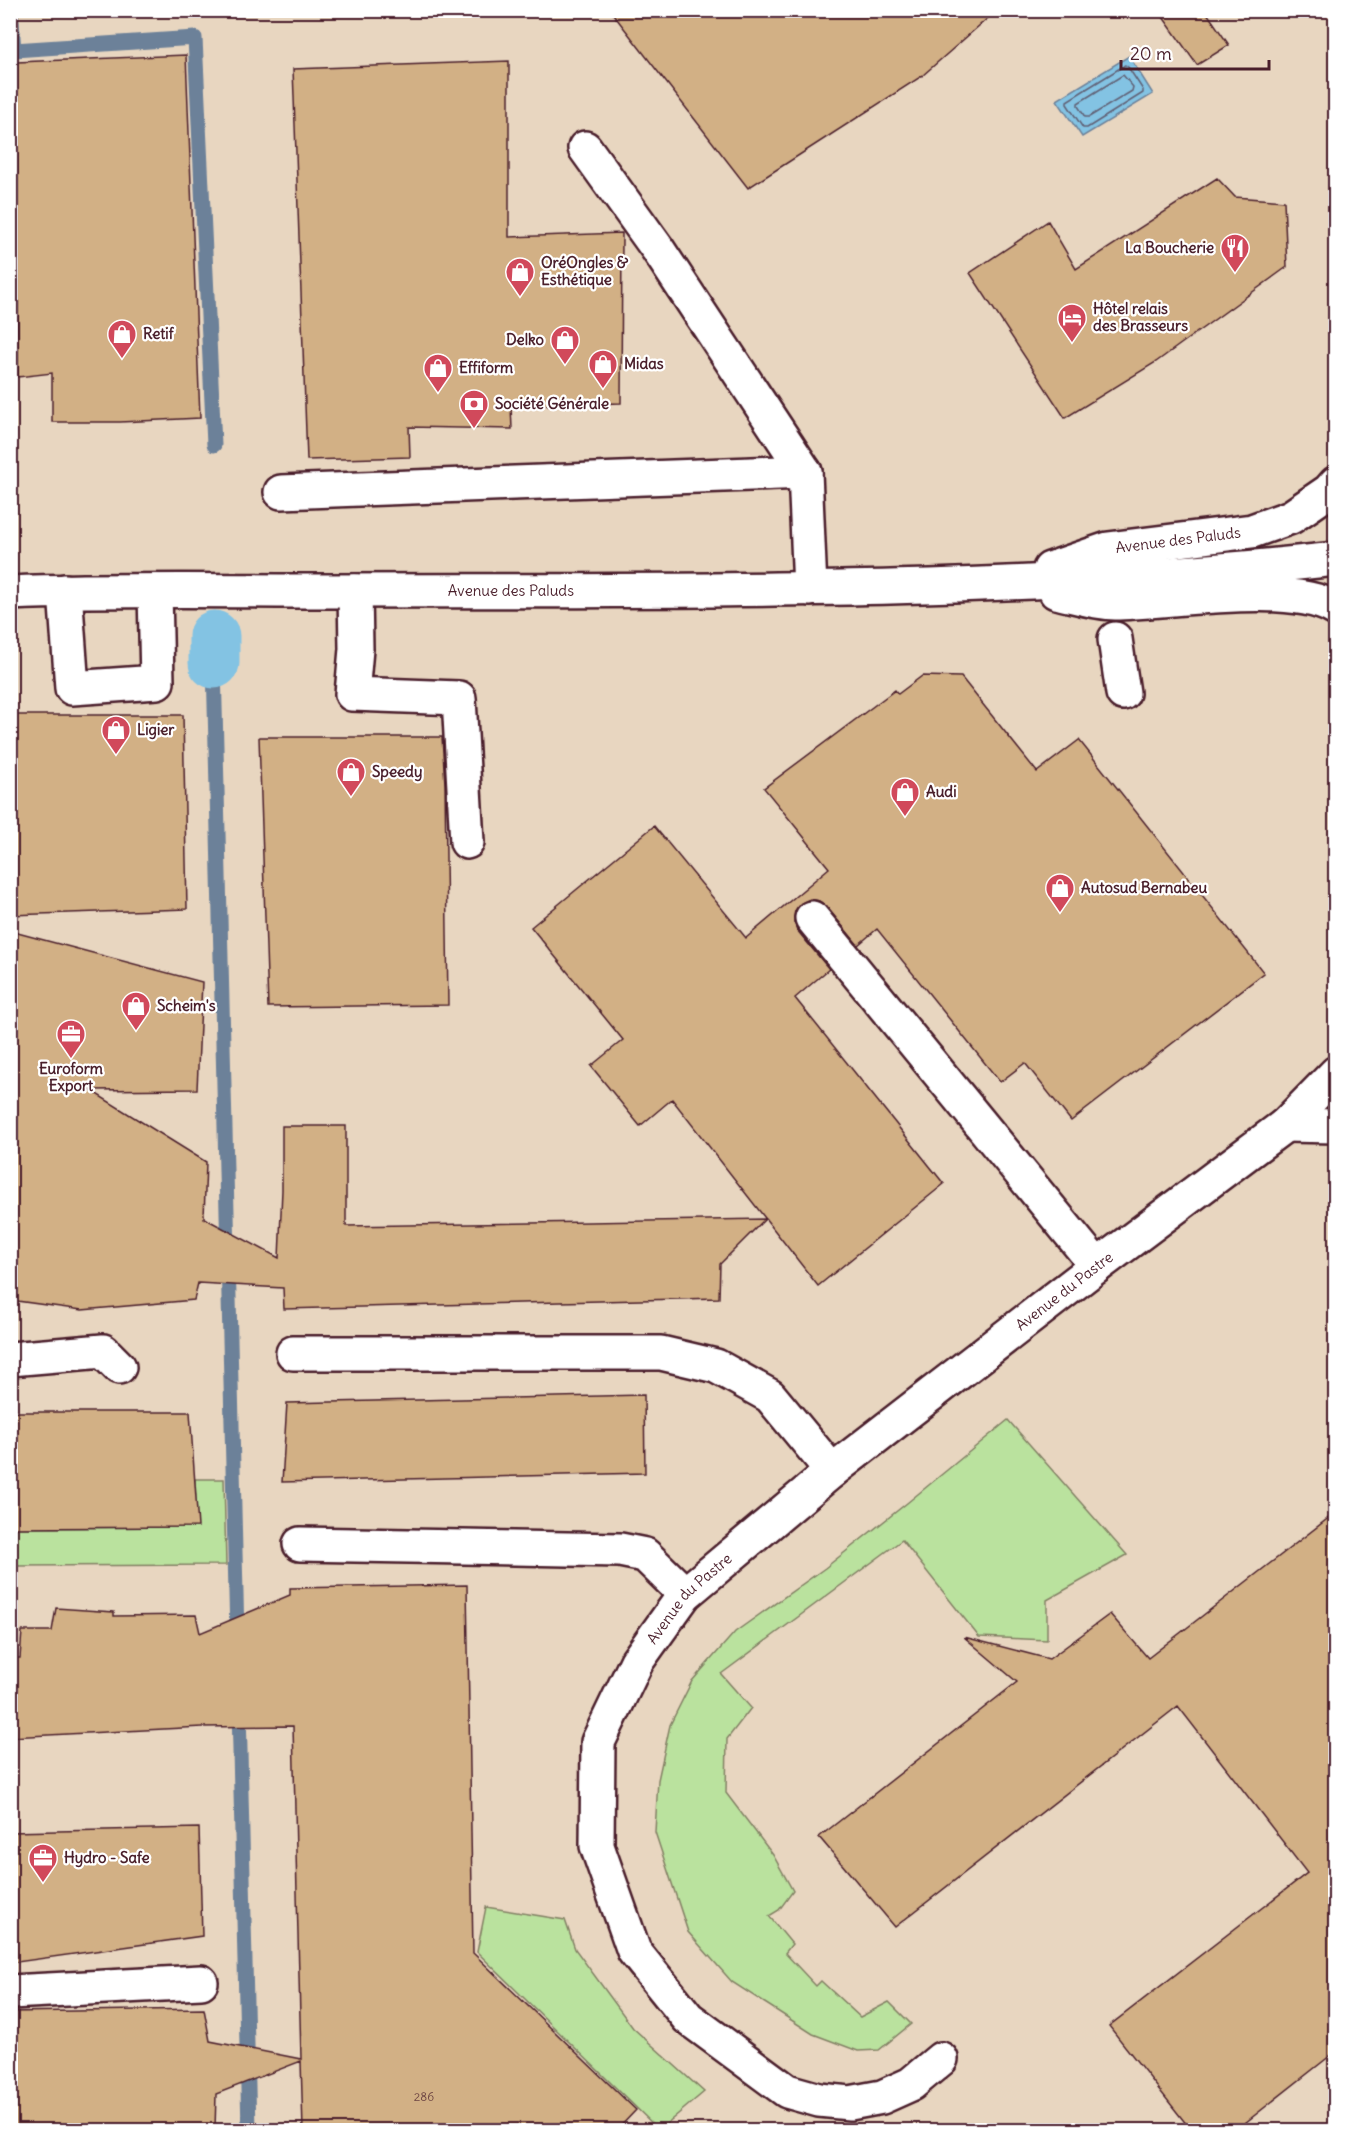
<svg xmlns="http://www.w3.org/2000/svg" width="1346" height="2141" viewBox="0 0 1346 2141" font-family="Delius,sans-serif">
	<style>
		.built { fill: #e8d6c0 }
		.green { fill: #bae29e; stroke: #828064; stroke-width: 1.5 }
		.water { fill: #83c3e3; stroke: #6c8199; stroke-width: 1.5 }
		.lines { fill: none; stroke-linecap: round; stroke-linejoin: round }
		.shore { stroke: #616175; stroke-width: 1.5 }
		.stream { stroke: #6c8199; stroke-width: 15 }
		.canal { stroke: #83c3e3; stroke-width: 51 }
		.building { fill: #d2b085; stroke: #4a1f2b; stroke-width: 1.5 }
		.minor-casing { stroke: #4a1f2b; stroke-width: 38 }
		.minor { stroke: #fff; stroke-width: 33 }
		.labels { text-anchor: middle; stroke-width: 4.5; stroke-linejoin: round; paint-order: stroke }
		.number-label { font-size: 12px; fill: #6c4342 }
		.poi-label { font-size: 15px; font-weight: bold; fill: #4a1f2b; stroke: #fff; text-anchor: start }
		.street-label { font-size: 15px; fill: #4a1f2b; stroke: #fff }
	</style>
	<rect width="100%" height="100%" fill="#f2e7da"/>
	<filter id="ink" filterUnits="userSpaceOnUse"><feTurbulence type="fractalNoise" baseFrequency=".0167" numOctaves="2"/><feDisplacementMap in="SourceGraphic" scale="12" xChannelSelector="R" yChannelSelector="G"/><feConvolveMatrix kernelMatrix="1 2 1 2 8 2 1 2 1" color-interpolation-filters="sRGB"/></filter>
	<g filter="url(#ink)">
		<!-- built -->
		<path class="built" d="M 11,11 L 1335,11 L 1335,2130 L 11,2130 Z"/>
		<!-- green -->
		<path class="green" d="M 1008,1420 L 1127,1555 L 1047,1600 L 1047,1640 L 979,1637 L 902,1540 L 721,1674 L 751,1708 L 727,1739 L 726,1793 L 773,1855 L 793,1891 L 779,1910 L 769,1916 L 792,1944 L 785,1953 L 816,1986 L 821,1981 L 860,2017 L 889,2002 L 911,2024 L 879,2050 L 858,2051 L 813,2034 L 732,1982 L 688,1932 L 655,1832 L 658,1780 L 670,1725 L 692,1681 L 735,1632 L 825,1568 L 907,1503 Z
			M 195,1479 L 224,1479 L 226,1565 L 11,1566 L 10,1528 L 197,1527 Z
			M 486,1907 L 565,1920 L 575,1949 L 633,2028 L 704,2092 L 659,2130 L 477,1952 Z"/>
		<!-- water -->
		<path class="water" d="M 1129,56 L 1153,94 L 1082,137 L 1057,100 Z"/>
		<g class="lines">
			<!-- shore -->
			<path class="shore" d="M 1125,65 L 1128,67 L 1143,90 L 1143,93 L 1087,128 L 1083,128 L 1067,104 L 1067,101 Z
				M 1123,75 L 1133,87 L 1132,91 L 1089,117 L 1085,117 L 1078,106 L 1078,103 Z"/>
			<!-- stream -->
			<path class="stream" d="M 11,10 L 14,50 L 195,38 L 214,445
				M 214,663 L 237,1636
				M 239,1708 L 249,2130"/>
			<!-- canal -->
			<path class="canal" d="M 214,636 L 214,663"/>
		</g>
		<!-- building -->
		<path class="building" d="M 610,10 L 997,10 L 922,76 L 748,188 Z
			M 1158,10 L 1205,10 L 1229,45 L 1197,65 Z
			M 186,55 L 200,418 L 120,422 L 52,422 L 52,373 L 18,377 L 17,62 Z
			M 509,61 L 509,237 L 622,233 L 621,403 L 511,406 L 512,429 L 409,427 L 410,457 L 307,460 L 293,69 Z
			M 1217,178 L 1235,197 L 1284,201 L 1287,267 L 1156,362 L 1065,418 L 970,273 L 1048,221 L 1076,269 Z
			M 922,676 L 961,677 L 1037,772 L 1079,740 L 1264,973 L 1071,1121 L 1025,1063 L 1000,1082 L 877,929 L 858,945 L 826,906 L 819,901 L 810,899 L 801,903 L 795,911 L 794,922 L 797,930 L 829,969 L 795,998 L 944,1184 L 818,1286 L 672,1099 L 640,1126 L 591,1066 L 623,1040 L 531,927 L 654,826 L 746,938 L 829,868 L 764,788 L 895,690 L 898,694 Z
			M 10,715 L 183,715 L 187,909 L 10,915 Z
			M 259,737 L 442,737 L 445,784 L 448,1005 L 268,1007 Z
			M 10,931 L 202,982 L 197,1089 L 90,1090 L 206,1162 L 204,1218 L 279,1258 L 282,1190 L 282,1126 L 346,1126 L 346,1226 L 765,1219 L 720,1264 L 719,1298 L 284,1309 L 283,1288 L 198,1283 L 194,1300 L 82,1310 L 10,1300 Z
			M 644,1395 L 645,1473 L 282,1482 L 287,1403 Z
			M 10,1412 L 190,1412 L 198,1527 L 10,1528 Z
			M 1335,1513 L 1335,2052 L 1236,2130 L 1191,2130 L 1109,2026 L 1307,1873 L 1178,1706 L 895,1927 L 819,1837 L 1017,1682 L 964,1637 L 1049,1659 L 1110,1614 L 1148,1658 Z
			M 467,1585 L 473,1953 L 636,2110 L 617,2130 L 303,2130 L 301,2061 L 216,2094 L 215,2129 L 10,2130 L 10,2012 L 204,2009 L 210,2041 L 301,2059 L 293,1726 L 202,1727 L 10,1737 L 10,1658 L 20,1658 L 22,1631 L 52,1631 L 56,1608 L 114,1612 L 114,1616 L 196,1615 L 200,1633 L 290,1595 L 290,1588 Z
			M 199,1828 L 202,1936 L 10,1963 L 10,1832 Z"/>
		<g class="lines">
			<!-- minor casing -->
			<g class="minor-casing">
				<g id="minor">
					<path d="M 585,148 L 657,248 L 805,472"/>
					<path d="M 281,492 L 805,472 L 810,589"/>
					<path id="s1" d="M 1050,569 L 1108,549 L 1252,531 L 1291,517 L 1329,491 L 1336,483"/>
					<path d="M 65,591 L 72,688 L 157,682 L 155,591"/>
					<path d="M 355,591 L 356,649 L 352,694 L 459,698 L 467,842"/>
					<path d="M 1056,592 C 1075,596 1096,603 1115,603 C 1169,602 1293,581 1336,609"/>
					<path id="s2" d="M 10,593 C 113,589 215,591 317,591 C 656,590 998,596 1336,559"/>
					<path d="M 1115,639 L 1123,693"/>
					<path d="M 812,918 L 1097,1266"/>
					<path d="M 1285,1125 L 1336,1126"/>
					<path d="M 293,1353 L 661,1353 L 716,1366 L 770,1396 L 832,1471"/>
					<path d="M 10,1359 L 103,1351 L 119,1367"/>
					<path d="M 300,1544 L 620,1550 L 645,1555 L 685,1594"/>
					<path d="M 10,1992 L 201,1982"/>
					<path id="s3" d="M 941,2059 L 911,2084 L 882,2097 L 850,2103 L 819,2100 L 787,2091 L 688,2018 L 634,1951 L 597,1846 L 598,1742 L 637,1661 L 685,1594 L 832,1471 L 1097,1266 L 1285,1125 L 1336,1073"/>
				</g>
			</g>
			<!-- minor -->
			<use href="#minor" class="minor"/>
		</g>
	</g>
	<!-- icons -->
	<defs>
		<g id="restaurant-pin" transform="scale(1.5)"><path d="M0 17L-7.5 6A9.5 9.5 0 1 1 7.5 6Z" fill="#d1495b" stroke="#fff"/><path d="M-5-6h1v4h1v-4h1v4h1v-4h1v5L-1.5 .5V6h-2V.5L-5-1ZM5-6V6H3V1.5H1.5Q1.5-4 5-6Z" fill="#fff"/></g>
		<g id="shop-pin" transform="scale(1.5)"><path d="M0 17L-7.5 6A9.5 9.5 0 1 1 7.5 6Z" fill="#d1495b" stroke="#fff"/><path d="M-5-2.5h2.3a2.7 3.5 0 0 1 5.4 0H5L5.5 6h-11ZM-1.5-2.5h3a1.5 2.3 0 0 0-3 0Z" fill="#fff"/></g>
		<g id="hotel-pin" transform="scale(1.5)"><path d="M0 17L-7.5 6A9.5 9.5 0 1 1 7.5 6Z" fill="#d1495b" stroke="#fff"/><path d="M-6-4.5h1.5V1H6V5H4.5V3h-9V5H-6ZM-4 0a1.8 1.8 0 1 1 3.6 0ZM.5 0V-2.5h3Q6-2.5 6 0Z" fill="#fff"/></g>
		<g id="bank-pin" transform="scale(1.5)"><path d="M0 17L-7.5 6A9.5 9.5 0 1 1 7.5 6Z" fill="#d1495b" stroke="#fff"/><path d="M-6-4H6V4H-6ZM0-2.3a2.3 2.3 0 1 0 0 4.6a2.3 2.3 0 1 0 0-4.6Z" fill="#fff"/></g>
		<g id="office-pin" transform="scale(1.5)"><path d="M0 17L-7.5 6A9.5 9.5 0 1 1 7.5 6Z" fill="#d1495b" stroke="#fff"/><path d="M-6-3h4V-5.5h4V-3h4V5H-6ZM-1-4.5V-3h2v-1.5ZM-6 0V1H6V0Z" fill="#fff"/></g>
	</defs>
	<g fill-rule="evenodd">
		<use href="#restaurant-pin" x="1235" y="248"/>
		<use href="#shop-pin" x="520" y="272"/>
		<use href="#hotel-pin" x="1072" y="318"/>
		<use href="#shop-pin" x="122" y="334"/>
		<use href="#shop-pin" x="565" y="340"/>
		<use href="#shop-pin" x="603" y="364"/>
		<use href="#shop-pin" x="438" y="368"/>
		<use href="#bank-pin" x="474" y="404"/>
		<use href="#shop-pin" x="116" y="730"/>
		<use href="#shop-pin" x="351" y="772"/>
		<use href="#shop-pin" x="905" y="792"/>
		<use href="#shop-pin" x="1060" y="888"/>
		<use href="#shop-pin" x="136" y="1006"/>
		<use href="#office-pin" x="71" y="1034"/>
		<use href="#office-pin" x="43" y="1858"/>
	</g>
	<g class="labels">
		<!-- number labels -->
		<g class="number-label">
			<text x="424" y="2101">286</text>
		</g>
		<!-- poi labels -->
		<g class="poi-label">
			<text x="1214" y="253" text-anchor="end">La Boucherie</text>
			<text x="541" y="268">OréOngles &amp;<tspan x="541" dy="17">Esthétique</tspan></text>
			<text x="1093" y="314">Hôtel relais<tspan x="1093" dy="17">des Brasseurs</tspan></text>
			<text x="143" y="339">Retif</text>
			<text x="544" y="345" text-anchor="end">Delko</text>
			<text x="624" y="369">Midas</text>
			<text x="459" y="373">Effiform</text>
			<text x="495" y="409">Société Générale</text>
			<text x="137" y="735">Ligier</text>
			<text x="372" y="777">Speedy</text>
			<text x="926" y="797">Audi</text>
			<text x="1081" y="893">Autosud Bernabeu</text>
			<text x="157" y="1011">Scheim's</text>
			<text x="71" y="1074" text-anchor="middle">Euroform<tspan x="71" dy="17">Export</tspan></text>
			<text x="64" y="1863">Hydro - Safe</text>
		</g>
		<!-- street labels -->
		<g class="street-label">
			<text dy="5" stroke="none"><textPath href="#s1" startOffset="132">Avenue des Paluds</textPath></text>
			<text dy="5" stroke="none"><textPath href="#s2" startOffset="501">Avenue des Paluds</textPath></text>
			<text dy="5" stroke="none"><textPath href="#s3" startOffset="1250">Avenue du Pastre</textPath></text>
			<text dy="5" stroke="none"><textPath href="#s3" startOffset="764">Avenue du Pastre</textPath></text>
		</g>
	</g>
	<!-- margin -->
	<rect width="1346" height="2141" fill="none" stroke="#fff" stroke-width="36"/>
	<rect x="18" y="18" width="1310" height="2105" fill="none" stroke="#4a1f2b" stroke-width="2" filter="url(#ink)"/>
	<!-- scale -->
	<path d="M1121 60v9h148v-9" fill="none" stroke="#4a1f2b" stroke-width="3"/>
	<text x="1130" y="60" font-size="18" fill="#4a1f2b" stroke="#ffffff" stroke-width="4.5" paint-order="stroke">20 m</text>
</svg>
